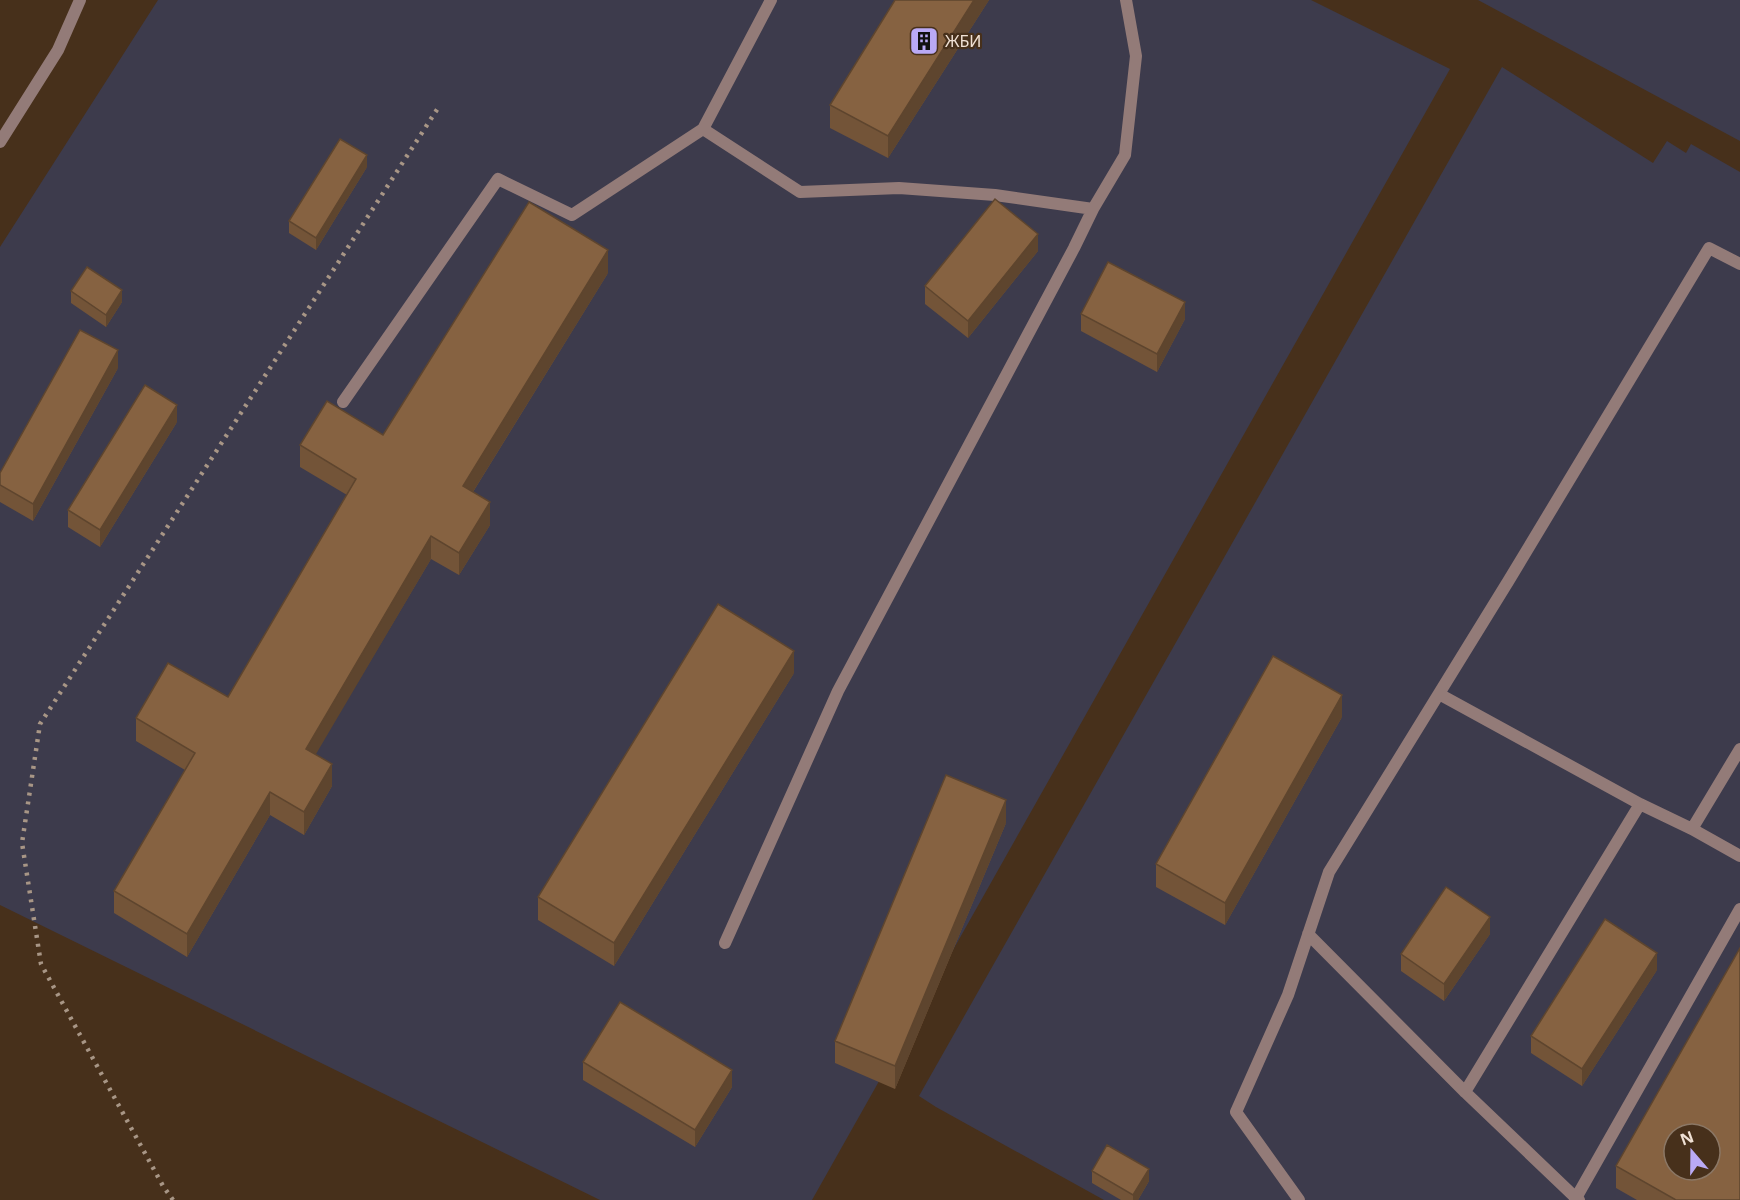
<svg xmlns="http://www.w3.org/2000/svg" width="1740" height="1200" viewBox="0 0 1740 1200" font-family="'Noto Sans',sans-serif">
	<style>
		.industrial { fill: #3d3b4c; fill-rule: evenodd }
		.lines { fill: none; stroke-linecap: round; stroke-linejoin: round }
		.service { stroke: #937b78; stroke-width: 12 }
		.minor { stroke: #937b78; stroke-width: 12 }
		.rail { stroke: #a89686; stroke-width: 4.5; stroke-dasharray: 3 6; stroke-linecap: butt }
		.wall { fill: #735438 }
		.shaded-wall { fill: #5e452e }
		.building { fill: #866241; stroke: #5e452e; stroke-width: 1.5; fill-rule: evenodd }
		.labels { text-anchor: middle; stroke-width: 4.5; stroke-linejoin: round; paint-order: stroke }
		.poi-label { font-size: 16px; fill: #f0e1d5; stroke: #47301b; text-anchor: start }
	</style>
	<rect width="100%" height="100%" fill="#47301b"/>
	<!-- industrial -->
	<path class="industrial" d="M 158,0 L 1311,0 L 1450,69 L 812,1200 L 600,1200 L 0,905 L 0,247 Z
		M 1478,0 L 1740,0 L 1740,141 Z
		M 1502,67 L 1653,163 L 1667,141 L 1686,153 L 1691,144 L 1740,172 L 1740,1200 L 1104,1200 L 936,1107 L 919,1096 ZM 1674,1134 L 1710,1134 L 1710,1170 L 1674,1170 Z"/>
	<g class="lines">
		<!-- service -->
		<path class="service" d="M 703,129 L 800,192 L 899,188 L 995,195 L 1093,209 L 1125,155 L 1136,56 L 1126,0
			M 343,402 L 498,179 L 572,215 L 703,129 L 771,0
			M 1439,694 L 1640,804
			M 1692,829 L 1740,749
			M 1308,934 L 1465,1092 L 1576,1198 L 1575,1200
			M 725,943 L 838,691 L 1074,248 L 1093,209
			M 1465,1092 L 1640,804 L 1692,829 L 1740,856
			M 1299,1200 L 1236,1112 L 1288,995 L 1329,872 L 1509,580 L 1709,248 L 1740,264
			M 1579,1200 L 1576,1198 L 1740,909"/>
		<!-- minor -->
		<path class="minor" d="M 0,142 L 58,50 L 80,0"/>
		<!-- rail -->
		<path class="rail" d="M 173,1200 L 163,1186 L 41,964 L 22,843 L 40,724 L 438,108"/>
	</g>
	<!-- wall -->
	<path class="wall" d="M 895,0 L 989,0 L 888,158 L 830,128 L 830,105 Z
		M 367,167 L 316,250 L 289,233 L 289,221 Z
		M 1038,251 L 968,338 L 925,304 L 925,286 Z
		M 608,273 L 473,492 L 490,525 L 459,575 L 431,559 L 315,754 L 332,786 L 304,835 L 270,815 L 187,957 L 114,913 L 114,891 L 185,770 L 136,741 L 136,718 L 228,697 L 347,495 L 300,467 L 300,445 L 383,435 Z
		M 71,291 L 122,302 L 106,327 L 71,303 Z
		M 1081,314 L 1185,319 L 1157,372 L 1081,331 Z
		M 118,368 L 33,521 L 0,502 L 0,473 Z
		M 177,422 L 100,547 L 68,527 L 68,510 Z
		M 794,673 L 614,966 L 538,920 L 538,897 Z
		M 1342,717 L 1225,925 L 1156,887 L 1156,864 Z
		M 1006,823 L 895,1089 L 835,1063 L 835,1041 Z
		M 1490,934 L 1444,1001 L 1401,971 L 1401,954 Z
		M 1657,970 L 1582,1086 L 1531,1053 L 1531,1036 Z
		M 583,1062 L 732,1087 L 695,1147 L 583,1080 Z
		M 1616,1166 L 1740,1200 L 1637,1200 L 1616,1188 Z
		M 1092,1171 L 1149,1181 L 1138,1200 L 1121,1200 L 1092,1183 Z"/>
	<!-- shaded-wall -->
	<path class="shaded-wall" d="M 974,0 L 989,0 L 888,158 L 888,136 Z
		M 367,155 L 367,167 L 316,250 L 316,238 Z
		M 1038,234 L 1038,251 L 968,338 L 968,321 Z
		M 608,250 L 608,273 L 463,508 L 463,486 Z
		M 122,290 L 122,302 L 106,327 L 106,315 Z
		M 1185,302 L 1185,319 L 1157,372 L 1157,354 Z
		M 118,350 L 118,368 L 33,521 L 33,504 Z
		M 177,405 L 177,422 L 100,547 L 100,530 Z
		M 490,502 L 490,525 L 459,575 L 459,553 Z
		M 431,536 L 431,559 L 306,771 L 306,749 Z
		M 794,651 L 794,673 L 614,966 L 614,943 Z
		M 1342,695 L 1342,717 L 1225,925 L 1225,903 Z
		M 332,764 L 332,786 L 304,835 L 304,812 Z
		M 270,792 L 270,815 L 187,957 L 187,934 Z
		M 1006,800 L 1006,823 L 895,1089 L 895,1066 Z
		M 1490,917 L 1490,934 L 1444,1001 L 1444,984 Z
		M 1657,953 L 1657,970 L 1582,1086 L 1582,1069 Z
		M 732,1070 L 732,1087 L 695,1147 L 695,1130 Z
		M 1149,1169 L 1149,1181 L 1138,1200 L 1133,1200 L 1133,1195 Z"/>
	<!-- building -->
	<path class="building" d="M 895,0 L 974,0 L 888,136 L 830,105 Z
		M 340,139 L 367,155 L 316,238 L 289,221 Z
		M 995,199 L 1038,234 L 968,321 L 925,286 Z
		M 529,202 L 608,250 L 463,486 L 490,502 L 459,553 L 431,536 L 306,749 L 332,764 L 304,812 L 270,792 L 187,934 L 114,891 L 195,753 L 136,718 L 168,663 L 228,697 L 356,479 L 300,445 L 327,401 L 383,435 Z
		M 1108,262 L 1185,302 L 1157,354 L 1081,314 Z
		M 87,267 L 122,290 L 106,315 L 71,291 Z
		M 80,330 L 118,350 L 33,504 L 0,485 L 0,473 Z
		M 145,385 L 177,405 L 100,530 L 68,510 Z
		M 718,604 L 794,651 L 614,943 L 538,897 Z
		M 1273,656 L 1342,695 L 1225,903 L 1156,864 Z
		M 946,775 L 1006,800 L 895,1066 L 835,1041 Z
		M 1446,887 L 1490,917 L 1444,984 L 1401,954 Z
		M 1605,919 L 1657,953 L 1582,1069 L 1531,1036 Z
		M 1740,948 L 1740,1200 L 1676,1200 L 1616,1166 ZM 1674,1134 L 1710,1134 L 1710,1170 L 1674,1170 Z
		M 620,1002 L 732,1070 L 695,1130 L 583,1062 Z
		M 1107,1145 L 1149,1169 L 1133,1195 L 1092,1171 Z"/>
	<!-- icons -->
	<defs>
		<g id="building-square" transform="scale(1.5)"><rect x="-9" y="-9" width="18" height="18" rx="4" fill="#baaaf6" stroke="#47301b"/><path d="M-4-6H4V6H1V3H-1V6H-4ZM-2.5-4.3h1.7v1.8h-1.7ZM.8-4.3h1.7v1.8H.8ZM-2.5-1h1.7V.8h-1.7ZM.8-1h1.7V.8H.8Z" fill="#111"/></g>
	</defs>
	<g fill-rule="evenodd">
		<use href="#building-square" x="924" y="41"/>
	</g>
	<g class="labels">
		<!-- poi labels -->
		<g class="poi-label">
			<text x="945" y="47">ЖБИ</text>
		</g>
	</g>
	<!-- north arrow -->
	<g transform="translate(1692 1152) rotate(340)"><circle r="28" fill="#47301b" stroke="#8b7765" stroke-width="1.5"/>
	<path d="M0-4.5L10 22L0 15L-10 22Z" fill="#baaaf6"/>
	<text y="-9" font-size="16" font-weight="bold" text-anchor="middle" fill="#f0e1d5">N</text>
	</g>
</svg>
